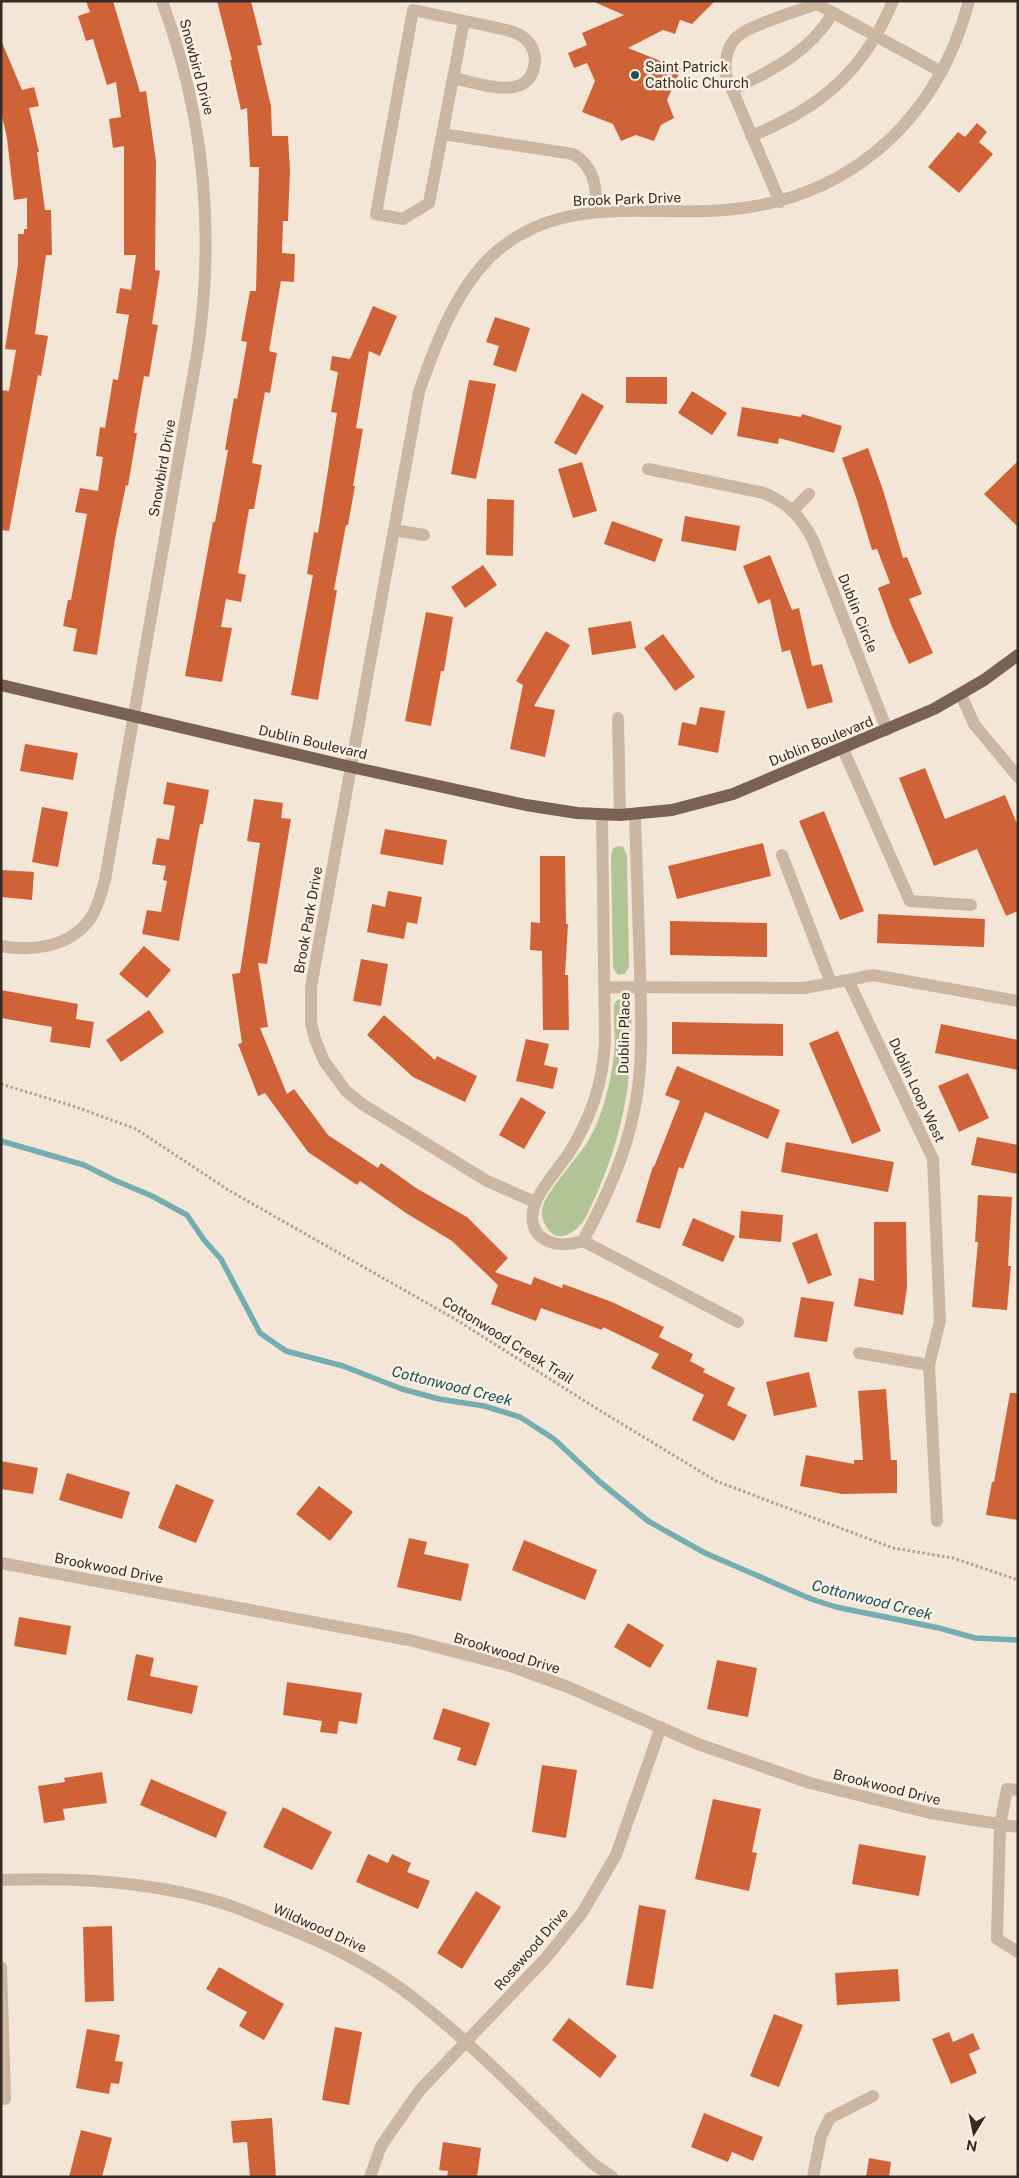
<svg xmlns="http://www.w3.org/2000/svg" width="1019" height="2178" viewBox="0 0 1019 2178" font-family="'Public Sans',sans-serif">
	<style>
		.green { fill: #b2c395 }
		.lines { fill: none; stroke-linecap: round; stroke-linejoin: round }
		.stream { stroke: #73adb2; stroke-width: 5.5 }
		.building { fill: #d06237 }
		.path { stroke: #b7a08c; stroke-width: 3; stroke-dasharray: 2.5 2.5; stroke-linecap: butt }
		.minor { stroke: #cbb6a2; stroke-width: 12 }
		.major { stroke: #796254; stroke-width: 12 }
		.poi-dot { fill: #17535a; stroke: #faf0e3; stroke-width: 2 }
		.labels { text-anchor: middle; stroke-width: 5; stroke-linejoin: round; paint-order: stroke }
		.street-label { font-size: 14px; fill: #352b25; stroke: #faf0e3 }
		.poi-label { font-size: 14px; fill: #352b25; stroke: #faf0e3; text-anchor: start }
		.water-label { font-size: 15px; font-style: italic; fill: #17535a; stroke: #faf0e3 }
	</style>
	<rect width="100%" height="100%" fill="#f3e6d6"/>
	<!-- green -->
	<path class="green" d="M 618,846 L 623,847 L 627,855 L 629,967 L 625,974 L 618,975 L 613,968 L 611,857 L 613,848 Z
		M 622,999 L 626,1000 C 634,1010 631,1025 631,1036 C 631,1100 615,1158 587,1215 C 580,1229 560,1247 547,1228 C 544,1223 541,1217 542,1210 C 544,1193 580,1156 590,1138 C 603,1113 611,1083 614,1054 C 616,1038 613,1022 614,1005 L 616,1001 Z"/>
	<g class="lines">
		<!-- stream -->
		<path class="stream" d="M 1,1141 L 84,1165 L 114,1180 L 152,1196 L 187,1215 L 204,1240 L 221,1259 L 260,1333 L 286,1351 L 343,1366 L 402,1389 L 439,1399 L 484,1406 L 520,1417 L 554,1439 L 600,1482 L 648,1521 L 705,1553 L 811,1599 L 836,1607 L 939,1628 L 975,1638 L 1018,1640"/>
	</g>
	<!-- building -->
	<path class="building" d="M 86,1 L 113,1 L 140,92 L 146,91 L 156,161 L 155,270 L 160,271 L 152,324 L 158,325 L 149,377 L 144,376 L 134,433 L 137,433 L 128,486 L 126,485 L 115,539 L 97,655 L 73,651 L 77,629 L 63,626 L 68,600 L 71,600 L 87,514 L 75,512 L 80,488 L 98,491 L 103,457 L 96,456 L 100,427 L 105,428 L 113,379 L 118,380 L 129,315 L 116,313 L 120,288 L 131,290 L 136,255 L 124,255 L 124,146 L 113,148 L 109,119 L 121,117 L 116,82 L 107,85 L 93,39 L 86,41 L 78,16 L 90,12 Z
		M 217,1 L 251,1 L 262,45 L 257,46 L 271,106 L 272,136 L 288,136 L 290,170 L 288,221 L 283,221 L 282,253 L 295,254 L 294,282 L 281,281 L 269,351 L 277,353 L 270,393 L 265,392 L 252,463 L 262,465 L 254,509 L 249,509 L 238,573 L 246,575 L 241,602 L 226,599 L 221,627 L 232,628 L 222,682 L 185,676 L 213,522 L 215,522 L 228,450 L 225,450 L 234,398 L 237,399 L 247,342 L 241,341 L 250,291 L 256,291 L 259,167 L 250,167 L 247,108 L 241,110 L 230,60 L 232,60 Z
		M 592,1 L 715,1 L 692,24 L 680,20 L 675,34 L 663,30 L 628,48 L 681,69 L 667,100 L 674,118 L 661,125 L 654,141 L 636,135 L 621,141 L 613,124 L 582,112 L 595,81 L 587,63 L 574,68 L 568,53 L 587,45 L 582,33 L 624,15 Z
		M 1,40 L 22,90 L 34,87 L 39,106 L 29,108 L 39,152 L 37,152 L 45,210 L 51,210 L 52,255 L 46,255 L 35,334 L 48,336 L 41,376 L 38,375 L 9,531 L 1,530 L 1,390 L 9,391 L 16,350 L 5,349 L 18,265 L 18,234 L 24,234 L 24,229 L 27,229 L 27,198 L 14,200 L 7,138 L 1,112 Z
		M 977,123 L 987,132 L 979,142 L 993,154 L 959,193 L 928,167 L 958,132 L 965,137 Z
		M 373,306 L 397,316 L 380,356 L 369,351 L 356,428 L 363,429 L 353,486 L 355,486 L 348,525 L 346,525 L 334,590 L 337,590 L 318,700 L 291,695 L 313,575 L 307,574 L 314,532 L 318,533 L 337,413 L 331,412 L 338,372 L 330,370 L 332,356 L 350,359 Z
		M 495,317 L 530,328 L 516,372 L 493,365 L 499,346 L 486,342 Z
		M 626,377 L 667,377 L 667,404 L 626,403 Z
		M 469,380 L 496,384 L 476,479 L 451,474 Z
		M 692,391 L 727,413 L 712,435 L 678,413 Z
		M 582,393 L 604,406 L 576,455 L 554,443 Z
		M 742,407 L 801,417 L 802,414 L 842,426 L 834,453 L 779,438 L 778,444 L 737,436 Z
		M 868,448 L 883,490 L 903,558 L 907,557 L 922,594 L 909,599 L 933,653 L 909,664 L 892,627 L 878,588 L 890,583 L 877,549 L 872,550 L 857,500 L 842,458 Z
		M 1018,461 L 1018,527 L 984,494 Z
		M 582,462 L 597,511 L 573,518 L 558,469 Z
		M 487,499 L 514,500 L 513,556 L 486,555 Z
		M 685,516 L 740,526 L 736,551 L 681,541 Z
		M 612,521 L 663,539 L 655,562 L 604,544 Z
		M 770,555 L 792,610 L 799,608 L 812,666 L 822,664 L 833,702 L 807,709 L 790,650 L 782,652 L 770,599 L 758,604 L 743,566 Z
		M 483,565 L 497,585 L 465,608 L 451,587 Z
		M 426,612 L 453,617 L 444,671 L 441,671 L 431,726 L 405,721 Z
		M 631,621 L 636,648 L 592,655 L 588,628 Z
		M 546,631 L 570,645 L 534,706 L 555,710 L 545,757 L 510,749 L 523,685 L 516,681 Z
		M 663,634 L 695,677 L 675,691 L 644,648 Z
		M 700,707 L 725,711 L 718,753 L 678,745 L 682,722 L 696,725 Z
		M 25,744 L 78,753 L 73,780 L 20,771 Z
		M 925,768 L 945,819 L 1005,795 L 1018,826 L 1018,911 L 1006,916 L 977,849 L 934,866 L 899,778 Z
		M 167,782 L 209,790 L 203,824 L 200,824 L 179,941 L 142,934 L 147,910 L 161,912 L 167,881 L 163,880 L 166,866 L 152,864 L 157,838 L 169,840 L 175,806 L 163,804 Z
		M 254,799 L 283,803 L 281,818 L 291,819 L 267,964 L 258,963 L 268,1027 L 260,1028 L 287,1094 L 294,1089 L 328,1135 L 378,1168 L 381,1163 L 416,1188 L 467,1217 L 508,1258 L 495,1272 L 531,1285 L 534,1277 L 562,1288 L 563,1284 L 612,1302 L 664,1327 L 659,1337 L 693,1354 L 690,1361 L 705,1369 L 703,1372 L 735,1388 L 727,1405 L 747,1415 L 734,1441 L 692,1420 L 704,1395 L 651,1368 L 659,1354 L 603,1327 L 602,1330 L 541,1308 L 536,1321 L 491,1304 L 498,1285 L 452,1241 L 406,1213 L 360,1181 L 357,1185 L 308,1152 L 265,1093 L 258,1096 L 238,1044 L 242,1043 L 232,974 L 240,973 L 260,843 L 247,841 Z
		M 42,807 L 68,812 L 58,867 L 32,862 Z
		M 824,811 L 864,911 L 840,920 L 799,821 Z
		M 385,829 L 447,840 L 443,865 L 380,854 Z
		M 763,843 L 771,876 L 677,899 L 668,866 Z
		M 540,856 L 565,856 L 566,924 L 568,924 L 565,975 L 568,975 L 569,1030 L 543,1030 L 542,951 L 530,950 L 531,922 L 540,923 Z
		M 1,870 L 34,872 L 32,900 L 1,897 Z
		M 388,891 L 422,897 L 417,924 L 407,922 L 404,939 L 367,932 L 372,904 L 385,907 Z
		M 878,914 L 985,919 L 984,947 L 877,943 Z
		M 670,921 L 767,923 L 767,957 L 670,955 Z
		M 144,946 L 171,970 L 147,998 L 119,974 Z
		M 361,959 L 388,964 L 381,1006 L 353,1001 Z
		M 1,990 L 78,1004 L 76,1019 L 94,1022 L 90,1048 L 50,1042 L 52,1027 L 1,1018 Z
		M 149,1010 L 164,1032 L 121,1062 L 106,1040 Z
		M 384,1015 L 435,1060 L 437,1056 L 477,1076 L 465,1102 L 413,1077 L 367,1035 Z
		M 672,1022 L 783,1024 L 783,1056 L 672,1054 Z
		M 941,1024 L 1018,1040 L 1018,1070 L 935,1053 Z
		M 838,1031 L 881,1131 L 852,1144 L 809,1043 Z
		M 526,1039 L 549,1044 L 544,1065 L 558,1068 L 553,1089 L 516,1081 Z
		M 677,1066 L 780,1110 L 768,1139 L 705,1112 L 683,1169 L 679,1167 L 660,1229 L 636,1222 L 653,1166 L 654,1167 L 680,1101 L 665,1095 Z
		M 968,1073 L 989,1118 L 959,1132 L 938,1086 Z
		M 521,1097 L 546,1112 L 524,1149 L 499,1135 Z
		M 977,1137 L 1018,1145 L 1018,1174 L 971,1165 Z
		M 786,1142 L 894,1162 L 888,1192 L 781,1172 Z
		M 978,1195 L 1012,1197 L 1008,1266 L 1011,1266 L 1007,1310 L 972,1307 L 978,1242 L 975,1242 Z
		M 741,1211 L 783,1215 L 781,1242 L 739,1238 Z
		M 693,1218 L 735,1236 L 723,1262 L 682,1245 Z
		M 874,1222 L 906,1222 L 907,1287 L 903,1315 L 854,1306 L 859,1278 L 874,1281 Z
		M 817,1233 L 832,1275 L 808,1284 L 792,1243 Z
		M 801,1297 L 834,1302 L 827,1342 L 794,1337 Z
		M 809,1372 L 817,1407 L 774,1416 L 766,1382 Z
		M 886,1389 L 891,1460 L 897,1460 L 897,1493 L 842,1494 L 800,1486 L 806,1455 L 854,1464 L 854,1460 L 863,1460 L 858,1391 Z
		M 1010,1393 L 1018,1393 L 1018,1520 L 986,1515 L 992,1482 L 994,1482 Z
		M 1,1461 L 38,1468 L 33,1494 L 1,1489 Z
		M 67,1473 L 130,1492 L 122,1519 L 59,1500 Z
		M 176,1484 L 214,1500 L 196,1543 L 158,1528 Z
		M 319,1486 L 353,1512 L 330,1541 L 296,1514 Z
		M 409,1538 L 427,1542 L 424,1554 L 469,1564 L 461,1601 L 397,1587 Z
		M 524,1540 L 597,1570 L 585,1600 L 512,1570 Z
		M 19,1617 L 71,1626 L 66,1655 L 14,1646 Z
		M 628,1623 L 664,1645 L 650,1668 L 614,1647 Z
		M 136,1654 L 154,1658 L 150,1676 L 198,1686 L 192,1714 L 127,1700 Z
		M 717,1660 L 757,1668 L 748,1717 L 707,1709 Z
		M 287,1682 L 362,1693 L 357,1724 L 339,1721 L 337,1734 L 320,1732 L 322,1721 L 283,1715 Z
		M 443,1708 L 490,1723 L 476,1766 L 457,1760 L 461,1748 L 433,1739 Z
		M 542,1765 L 577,1770 L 566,1838 L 532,1832 Z
		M 102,1772 L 107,1803 L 63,1809 L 65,1820 L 44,1823 L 38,1786 L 65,1782 L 64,1778 Z
		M 151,1779 L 227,1812 L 216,1838 L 140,1805 Z
		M 713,1799 L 761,1809 L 752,1852 L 757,1853 L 749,1891 L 695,1879 Z
		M 283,1807 L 332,1832 L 312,1870 L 263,1847 Z
		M 859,1844 L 926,1856 L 919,1896 L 852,1884 Z
		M 368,1854 L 388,1863 L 392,1854 L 411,1863 L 407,1872 L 430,1881 L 418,1909 L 356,1882 Z
		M 476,1891 L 501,1907 L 462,1969 L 437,1953 Z
		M 639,1905 L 666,1910 L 653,1989 L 626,1985 Z
		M 112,1926 L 114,2001 L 85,2002 L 83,1927 Z
		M 219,1967 L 284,2004 L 264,2040 L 239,2026 L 247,2012 L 206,1989 Z
		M 898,1969 L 900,2001 L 837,2005 L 835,1973 Z
		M 774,2014 L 803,2025 L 779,2087 L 750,2076 Z
		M 569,2018 L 617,2056 L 600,2078 L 552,2040 Z
		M 335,2027 L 362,2032 L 349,2105 L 322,2100 Z
		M 87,2029 L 120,2035 L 115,2061 L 123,2062 L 119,2084 L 111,2083 L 109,2094 L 76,2088 Z
		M 949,2032 L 953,2042 L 973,2033 L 980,2049 L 969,2054 L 977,2073 L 951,2084 L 932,2039 Z
		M 704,2113 L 763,2137 L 753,2161 L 732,2152 L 728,2162 L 691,2147 Z
		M 272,2118 L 276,2177 L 250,2177 L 247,2142 L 233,2143 L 231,2121 Z
		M 81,2130 L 112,2138 L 102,2177 L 69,2177 Z
		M 443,2142 L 481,2148 L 477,2177 L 447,2177 L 448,2171 L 439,2170 Z
		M 869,2158 L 891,2162 L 889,2177 L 866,2177 Z"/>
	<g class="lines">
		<!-- path -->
		<path class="path" d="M 1,1084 L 76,1107 L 136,1129 L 230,1191 L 455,1319 L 599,1410 L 716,1481 L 893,1548 L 953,1558 L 1018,1580"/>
		<!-- minor -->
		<path class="minor" d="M 453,78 C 480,83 532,105 535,60 C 535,50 529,40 520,35 C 509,29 496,28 484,25 C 460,20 436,15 413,10 L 376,214 L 403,219 L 429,203 L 464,21
			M 732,90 C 772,70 809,53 833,13
			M 443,134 L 573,154 C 596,167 596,189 597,212
			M 751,136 C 821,108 864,71 893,1
			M 780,202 L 726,75 C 724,62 727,45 738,36 C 748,26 800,10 817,4 L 942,72
			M 648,469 L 764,493 C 788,503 801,517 813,540 L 887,730
			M 793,510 L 809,494
			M 394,530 L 424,535
			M 961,695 L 974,724 L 1018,777
			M 618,718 L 620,815
			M 843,749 L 910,901 L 971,905
			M 602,815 L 605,1042 C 603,1083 590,1121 567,1156 C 558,1168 539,1191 535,1204 C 523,1238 555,1251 583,1241 L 738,1322
			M 782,855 L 831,983
			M 1,946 C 32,952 70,947 90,919 C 98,908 101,893 105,880 L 198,348 C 215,230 204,114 162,1
			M 848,980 L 873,975 L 1018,1001
			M 605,987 L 804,988 L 848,980 L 933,1159 L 940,1321 L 929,1365 L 937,1521
			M 535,1202 L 487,1181 L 362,1104 L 346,1091 L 324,1061 L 315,1039 L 311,1023 L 311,987 L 419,392 C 435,345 458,284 497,251 C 559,199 633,213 707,211 C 840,207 935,128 969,1
			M 583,1241 C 605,1200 625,1157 634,1111 C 644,1065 641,1016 640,970 C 638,918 637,866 635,814
			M 859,1353 L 929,1365
			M 1,1563 L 409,1640 L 510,1666 L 568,1687 L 698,1744 L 810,1783 L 930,1813 L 1018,1827
			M 1018,1790 L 1007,1789 L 1000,1825 L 997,1939 L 1018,1952
			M 1,1880 C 75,1877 151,1881 222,1903 C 243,1909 262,1919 282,1926 C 328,1944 372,1966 411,1996 C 476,2046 533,2107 592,2163 L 612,2177
			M 1,1967 L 5,2099
			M 370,2177 L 381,2146 L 420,2090 L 545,1959 L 582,1913 L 616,1855 L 661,1727
			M 813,2177 L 821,2136 L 830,2118 L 873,2096"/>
		<!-- major -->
		<path class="major" d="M 1,685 L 351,767 L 526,805 L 577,813 L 620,815 L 672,810 L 733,794 L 934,709 L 984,680 L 1018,655"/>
	</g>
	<!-- markers -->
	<circle class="poi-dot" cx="635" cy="75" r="5"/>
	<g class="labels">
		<!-- street labels -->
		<g class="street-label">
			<text transform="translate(197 67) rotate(75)" y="5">Snowbird Drive</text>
			<text transform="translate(627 199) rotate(-2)" y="5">Brook Park Drive</text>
			<text transform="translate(162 468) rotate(-80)" y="5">Snowbird Drive</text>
			<text transform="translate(858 613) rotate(68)" y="5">Dublin Circle</text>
			<text transform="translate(821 741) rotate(-22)" y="5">Dublin Boulevard</text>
			<text transform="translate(313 742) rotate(13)" y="5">Dublin Boulevard</text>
			<text transform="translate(308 920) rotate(-80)" y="5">Brook Park Drive</text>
			<text transform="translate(624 1033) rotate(-89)" y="5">Dublin Place</text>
			<text transform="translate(917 1090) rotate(65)" y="5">Dublin Loop West</text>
			<text transform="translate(508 1340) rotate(32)" y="5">Cottonwood Creek Trail</text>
			<text transform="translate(109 1568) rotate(11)" y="5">Brookwood Drive</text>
			<text transform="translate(507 1653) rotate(17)" y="5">Brookwood Drive</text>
			<text transform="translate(887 1787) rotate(14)" y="5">Brookwood Drive</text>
			<text transform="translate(320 1928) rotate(24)" y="5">Wildwood Drive</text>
			<text transform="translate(531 1949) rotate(-49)" y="5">Rosewood Drive</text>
		</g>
		<!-- poi labels -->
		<g class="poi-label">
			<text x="645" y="72">Saint Patrick<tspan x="645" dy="16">Catholic Church</tspan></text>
		</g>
		<!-- water labels -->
		<g class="water-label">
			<text transform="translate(452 1386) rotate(14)" y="5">Cottonwood Creek</text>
			<text transform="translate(872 1600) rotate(14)" y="5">Cottonwood Creek</text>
		</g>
	</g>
	<!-- border -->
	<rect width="1019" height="2178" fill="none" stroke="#352b25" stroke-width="5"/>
	<!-- north arrow -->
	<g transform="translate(974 2133) rotate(190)" stroke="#faf0e3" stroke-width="4" paint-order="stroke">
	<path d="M0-4L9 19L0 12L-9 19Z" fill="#352b25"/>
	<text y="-8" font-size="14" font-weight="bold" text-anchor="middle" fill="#352b25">N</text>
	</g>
</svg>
